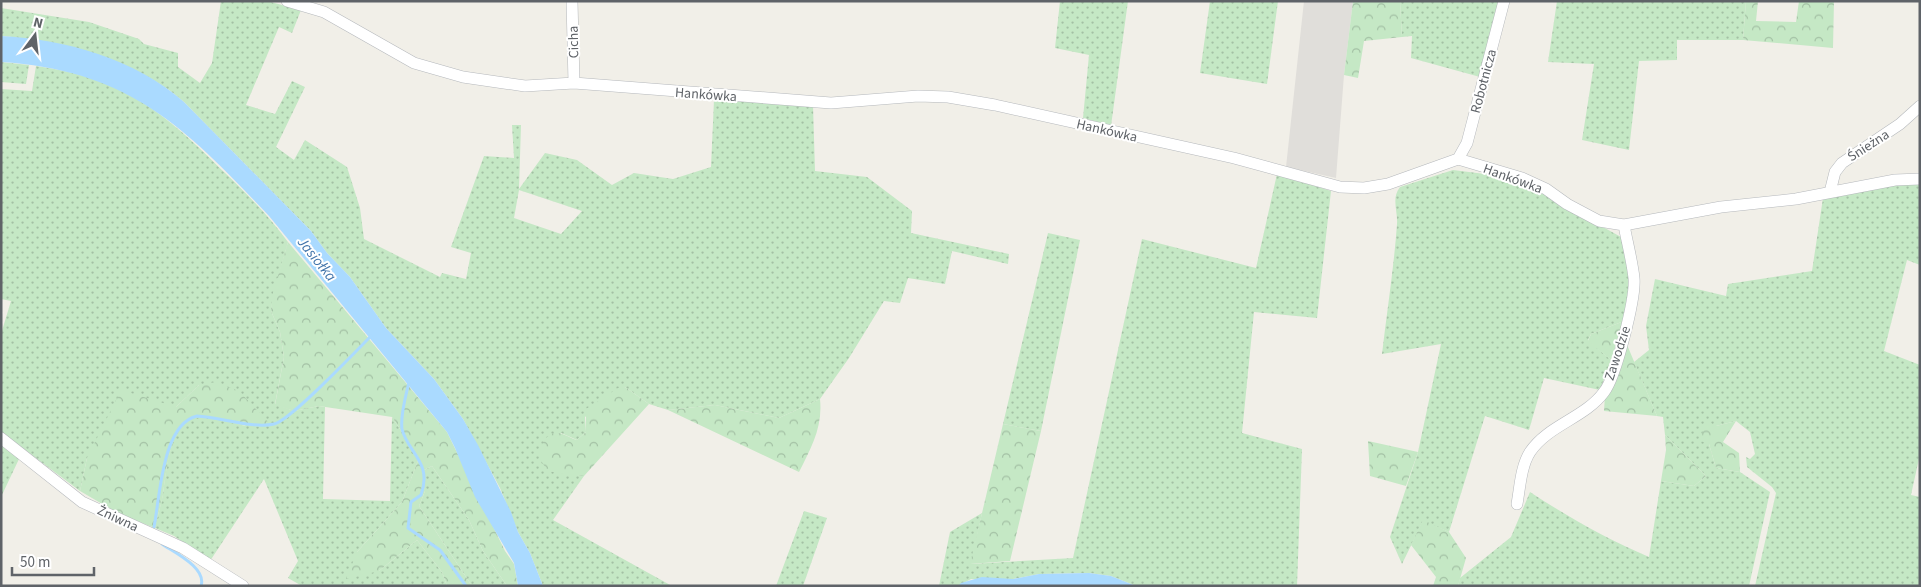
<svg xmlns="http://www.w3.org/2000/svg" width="1921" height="587" viewBox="0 0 1921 587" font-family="'Source Sans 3',sans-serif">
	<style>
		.industrial { fill: #e0deda }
		.grass { fill: url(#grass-dots); fill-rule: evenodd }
		.forest { fill: url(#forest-crowns) }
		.water { fill: #aadaff }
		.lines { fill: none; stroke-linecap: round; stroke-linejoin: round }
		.stream { stroke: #aadaff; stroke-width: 3 }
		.street-casing { stroke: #b5b8bc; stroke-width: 12 }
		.street { stroke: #fff; stroke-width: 11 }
		.labels { text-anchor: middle; stroke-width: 4; stroke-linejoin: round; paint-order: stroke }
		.street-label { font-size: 14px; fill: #5f6368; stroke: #fff }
		.water-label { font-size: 15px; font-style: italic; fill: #4174aa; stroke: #fff }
	</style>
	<defs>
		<pattern id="grass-dots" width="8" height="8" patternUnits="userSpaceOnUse" patternTransform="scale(1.25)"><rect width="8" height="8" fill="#c5e8c5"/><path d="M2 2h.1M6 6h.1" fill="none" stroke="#a3c0a4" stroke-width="1.8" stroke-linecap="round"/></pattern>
		<pattern id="forest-crowns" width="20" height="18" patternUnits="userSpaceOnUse" patternTransform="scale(1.25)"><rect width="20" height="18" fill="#c5e8c5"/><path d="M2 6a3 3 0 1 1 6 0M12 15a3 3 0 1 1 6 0" fill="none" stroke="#a3c0a4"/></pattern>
	</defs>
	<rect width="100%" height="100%" fill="#f1efe8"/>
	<!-- industrial -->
	<path class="industrial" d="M 1304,1 L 1353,1 L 1344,75 L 1336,178 L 1286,167 Z"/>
	<!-- grass -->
	<path class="grass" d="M 221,1 L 267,1 L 301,10 L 292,33 L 279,27 L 246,105 L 275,114 L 292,81 L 305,87 L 276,147 L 294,160 L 305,140 L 347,167 L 360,208 L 364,239 L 440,277 L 442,273 L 466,279 L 471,253 L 451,247 L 484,156 L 514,158 L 512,125 L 521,125 L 519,189 L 545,153 L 577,160 L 612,185 L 634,173 L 673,179 L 711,167 L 714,100 L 721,98 L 813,105 L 815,171 L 867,177 L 912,211 L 911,233 L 1009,254 L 1008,264 L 952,251 L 945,284 L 908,278 L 900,303 L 884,301 L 849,358 L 820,399 L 779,418 L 715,405 L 668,410 L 649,404 L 625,387 L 585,417 L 586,432 L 577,440 L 561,433 L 551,471 L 584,476 L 553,520 L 672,586 L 543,586 L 530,553 L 518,532 L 500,488 L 463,419 L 434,379 L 386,328 L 350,277 L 327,253 L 311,231 L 184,102 C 148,70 104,57 58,46 C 39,42 21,37 1,36 L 1,8 L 89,22 L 139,39 L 144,44 L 178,53 L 178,67 L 200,83 L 212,63 ZM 519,190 L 582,211 L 561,234 L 514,218 Z
		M 1060,1 L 1128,1 L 1111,126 L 1083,118 L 1089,55 L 1055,48 Z
		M 1210,1 L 1278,1 L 1267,84 L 1200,73 Z
		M 1400,1 L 1500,1 L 1480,77 L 1411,58 L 1412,36 L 1402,37 Z
		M 1557,1 L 1746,1 L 1743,40 L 1677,40 L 1677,60 L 1639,61 L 1629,150 L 1582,140 L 1594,64 L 1548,62 Z
		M 1,62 L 29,65 L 26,84 L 1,82 Z
		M 36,66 C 123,78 164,112 224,172 C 247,194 269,216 288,242 L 273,296 L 271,311 L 280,332 L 284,357 L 275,404 L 294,411 L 319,406 L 325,407 L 323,499 L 390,501 L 392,417 L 419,458 L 402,502 L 357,552 L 379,571 L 417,540 L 442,572 L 447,586 L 302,586 L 288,578 L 298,561 L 264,479 L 210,561 L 174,536 L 155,528 C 157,517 161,506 163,494 C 166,474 169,426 193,418 C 205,414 233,423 246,426 L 199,385 L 176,407 L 87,458 L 80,491 L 1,432 L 1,334 L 11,301 L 1,299 L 1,89 L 32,91 Z
		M 1453,170 L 1493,175 L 1527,185 L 1621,237 L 1630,277 L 1624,321 L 1591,334 L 1588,340 L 1611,360 L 1600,390 L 1544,378 L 1529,430 L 1485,416 L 1449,532 L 1423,521 L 1402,564 L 1390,537 L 1418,452 L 1441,344 L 1382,354 C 1387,311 1394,267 1397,224 C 1398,211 1391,198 1400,187 Z
		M 1277,174 L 1331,191 L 1317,318 L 1254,312 L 1242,433 L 1302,449 L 1297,586 L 1136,586 L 1111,576 L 1089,573 L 1039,574 L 1013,579 L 971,579 L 958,586 L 939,586 L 950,532 L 982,513 L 971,564 L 1073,558 L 1142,239 L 1256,268 Z
		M 1920,184 L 1920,265 L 1907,260 L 1884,351 L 1920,365 L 1920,454 L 1911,495 L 1920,497 L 1920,586 L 1755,586 L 1776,493 L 1772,487 L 1747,467 L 1746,457 L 1750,459 L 1755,454 L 1750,432 L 1736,421 L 1716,426 L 1709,444 L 1716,468 L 1740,472 L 1770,492 L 1749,586 L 1458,586 L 1460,578 L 1511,537 L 1530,492 C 1568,517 1607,539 1649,557 L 1661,481 L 1694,486 L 1706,476 L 1665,435 L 1663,417 L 1657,416 L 1634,362 L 1649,350 L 1646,326 L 1655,279 L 1726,296 L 1728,284 L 1812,271 L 1823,198 L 1892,185 Z
		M 1048,233 L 1080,240 L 1041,431 L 1003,424 Z
		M 1,445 L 19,459 L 1,497 Z
		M 432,466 L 469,520 L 483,551 L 507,586 L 472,586 L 419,506 L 425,491 L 424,470 Z
		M 804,511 L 827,518 L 803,586 L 776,586 Z"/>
	<!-- forest -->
	<path class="forest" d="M 1353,1 L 1400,1 L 1402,37 L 1364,41 L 1358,78 L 1344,75 Z
		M 1746,1 L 1758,1 L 1756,21 L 1796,22 L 1799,1 L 1834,1 L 1833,48 L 1743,40 Z
		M 288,242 L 447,432 L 505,551 L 514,564 L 518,586 L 507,586 L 483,551 L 469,520 L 432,466 L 424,470 L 425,491 L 419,506 L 472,586 L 447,586 L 442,572 L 417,540 L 379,571 L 346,579 L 357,552 L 402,502 L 419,458 L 392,417 L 319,406 L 294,411 L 275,405 L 284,357 L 280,332 L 271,311 L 272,296 Z
		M 1624,321 L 1611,360 L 1588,341 L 1591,334 Z
		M 1625,340 L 1657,416 L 1604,411 L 1605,395 Z
		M 216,382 L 239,391 L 271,425 C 249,430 228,421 207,418 C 170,411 167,470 163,495 C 161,506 157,517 155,528 L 121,515 L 80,491 L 87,458 L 121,390 L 176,407 L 199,385 Z
		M 625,387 L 649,404 L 584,476 C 574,475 558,475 549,470 C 535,462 538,437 555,433 C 562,432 570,438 577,440 L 586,432 L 586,409 L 618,388 Z
		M 820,399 C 823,427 811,448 799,472 L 668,410 L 715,405 L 779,418 Z
		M 1705,420 L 1716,426 L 1736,421 L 1723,442 L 1739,453 L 1740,472 L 1716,468 L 1709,444 L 1701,441 Z
		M 1003,424 L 1041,431 L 1010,561 L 970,564 Z
		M 1665,435 L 1706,476 L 1694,486 L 1661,481 L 1666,450 Z
		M 1368,441 L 1418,452 L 1406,486 L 1370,476 Z
		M 1423,520 L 1449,532 L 1466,558 L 1458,586 L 1433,586 L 1436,577 L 1411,545 Z"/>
	<!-- water -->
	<path class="water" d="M 1,36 C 64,39 136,59 184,102 L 311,231 L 327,253 L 350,277 L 386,328 L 434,379 L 463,419 L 478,445 L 511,512 L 518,532 L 530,553 L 543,586 L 518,586 L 514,563 L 475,497 L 455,448 L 447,432 L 269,216 C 186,128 129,70 1,62 Z
		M 1089,573 L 1111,576 L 1136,586 L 958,586 L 961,583 L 982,577 L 1013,579 L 1039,574 Z"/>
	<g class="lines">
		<!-- stream -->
		<path class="stream" d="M 409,382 C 406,395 400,415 402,429 C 407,452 433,462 421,495 L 411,502 L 408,528 L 440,550 L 466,586
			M 154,527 C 160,497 162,424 197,416 C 219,417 253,429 274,424 C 291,420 355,352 371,336
			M 162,544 C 175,553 207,568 201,586"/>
		<!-- street casing -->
		<g class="street-casing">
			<path id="street" d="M 287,1 L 324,12 L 414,63 L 463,77 L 525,86 L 574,83 L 831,103 L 918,96 L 948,97 L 995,105 L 1234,158 L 1340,187 L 1364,188 L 1388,184 L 1458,159 L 1522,178 L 1546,189 L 1567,204 L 1599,221 L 1624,225 L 1721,207 L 1796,199 L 1895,180 L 1920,179
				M 572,1 L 574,83
				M 1458,159 L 1467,143 L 1504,1
				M 1830,192 L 1835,172 L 1842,163 L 1900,124 L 1920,106
				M 1,438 L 82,502 L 183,548 L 243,586
				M 1517,504 C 1520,487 1521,466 1530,452 C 1548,425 1585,418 1604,392 C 1616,377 1636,297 1634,278 C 1632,260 1627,242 1624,225"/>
		</g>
		<!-- street -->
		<use href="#street" class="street"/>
	</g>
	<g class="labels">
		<!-- street labels -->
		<g class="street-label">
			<text transform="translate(573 42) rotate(-91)" y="5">Cicha</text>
			<text transform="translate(1483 81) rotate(-75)" y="5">Robotnicza</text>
			<text transform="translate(706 94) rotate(4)" y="5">Hankówka</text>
			<text transform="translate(1107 130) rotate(13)" y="5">Hankówka</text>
			<text transform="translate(1868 145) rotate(-33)" y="5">Śnieżna</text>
			<text transform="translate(1513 178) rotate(20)" y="5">Hankówka</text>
			<text transform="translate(1617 353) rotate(-72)" y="5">Zawodzie</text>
			<text transform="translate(118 518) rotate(25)" y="5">Żniwna</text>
		</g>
		<!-- water labels -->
		<g class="water-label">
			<text transform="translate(317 259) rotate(51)" y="5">Jasiołka</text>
		</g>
	</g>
	<!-- border -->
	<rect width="1921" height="587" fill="none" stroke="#5f6368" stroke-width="5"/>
	<!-- north arrow -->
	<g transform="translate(35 35) rotate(15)" stroke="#ffffff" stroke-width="4" paint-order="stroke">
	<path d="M0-4L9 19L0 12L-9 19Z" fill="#5f6368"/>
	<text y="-8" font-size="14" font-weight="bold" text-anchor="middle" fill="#5f6368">N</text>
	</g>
	<!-- scale -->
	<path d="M12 567v8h82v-8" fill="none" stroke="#5f6368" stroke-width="2.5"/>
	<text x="20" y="567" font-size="15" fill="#5f6368" stroke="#ffffff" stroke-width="4" paint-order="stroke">50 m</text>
</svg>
